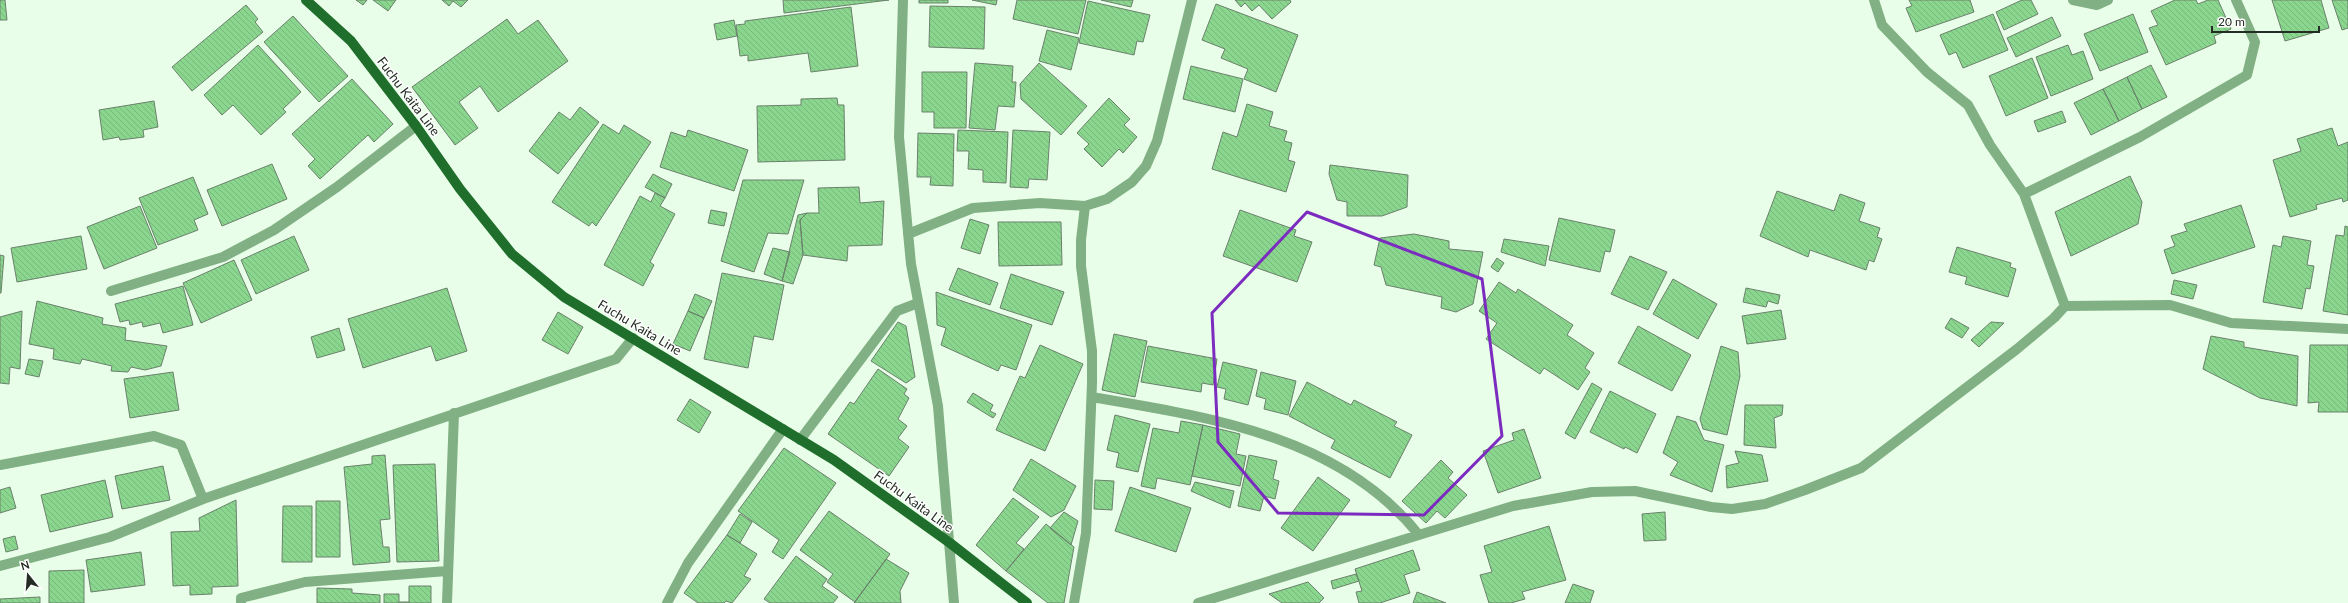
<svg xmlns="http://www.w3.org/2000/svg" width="2348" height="603" viewBox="0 0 2348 603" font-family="Lato,sans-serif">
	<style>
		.building { fill: url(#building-back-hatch); stroke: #6a816b }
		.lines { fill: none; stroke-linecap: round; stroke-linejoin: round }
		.minor { stroke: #80b083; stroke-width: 10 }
		.major { stroke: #1f6e2c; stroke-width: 10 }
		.marked { fill: none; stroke: #7b2cbf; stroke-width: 3; stroke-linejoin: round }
		.labels { text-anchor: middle; stroke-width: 3; stroke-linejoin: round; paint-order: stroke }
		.street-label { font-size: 13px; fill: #232d23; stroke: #fff }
	</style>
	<defs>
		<pattern id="building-back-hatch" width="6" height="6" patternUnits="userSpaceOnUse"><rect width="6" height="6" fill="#8ad68f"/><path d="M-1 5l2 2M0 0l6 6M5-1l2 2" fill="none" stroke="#77b87b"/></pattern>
	</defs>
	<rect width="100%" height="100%" fill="#e9fee9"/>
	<!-- building -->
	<path class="building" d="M 0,0 L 5,0 L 7,20 L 0,20 Z
		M 356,0 L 367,0 L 363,5 Z
		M 373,0 L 396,0 L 388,11 Z
		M 442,0 L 468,0 L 461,7 L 453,1 L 449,6 Z
		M 783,0 L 889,0 L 784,13 Z
		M 919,0 L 948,0 L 948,3 L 919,3 Z
		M 972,0 L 997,0 L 996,5 Z
		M 1017,0 L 1086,0 L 1078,34 L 1013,19 Z
		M 1101,0 L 1133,0 L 1131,7 Z
		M 1235,0 L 1290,0 L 1291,2 L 1272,19 L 1259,5 L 1252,11 L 1245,3 L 1241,7 Z
		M 1909,0 L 1970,0 L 1974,12 L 1916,32 L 1906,8 L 1912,6 Z
		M 2022,0 L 2031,0 L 2038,14 L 2004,30 L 1996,12 Z
		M 2175,0 L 2196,0 L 2198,4 L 2208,0 L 2218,0 L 2231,29 L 2214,36 L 2216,43 L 2166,65 L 2149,28 L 2158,25 L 2151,11 Z
		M 2272,0 L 2321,0 L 2329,28 L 2285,41 Z
		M 2332,0 L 2348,0 L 2348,28 L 2342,30 Z
		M 1088,1 L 1150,15 L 1143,42 L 1137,41 L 1134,55 L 1079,43 Z
		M 1216,4 L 1298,35 L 1276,92 L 1244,79 L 1248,69 L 1221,58 L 1225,49 L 1202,40 Z
		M 246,5 L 258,19 L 255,22 L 263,32 L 192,91 L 172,67 Z
		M 930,6 L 985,7 L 984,49 L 929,47 Z
		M 851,7 L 858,66 L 811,72 L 808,53 L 748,61 L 748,55 L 740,56 L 736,25 L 745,24 L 745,21 Z
		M 1993,14 L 2008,50 L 1963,68 L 1956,52 L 1949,55 L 1940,35 Z
		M 2133,14 L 2148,52 L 2100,71 L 2084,34 Z
		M 293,16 L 348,76 L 319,102 L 264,42 Z
		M 2052,17 L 2061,36 L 2016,57 L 2007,38 Z
		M 507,19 L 518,34 L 538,20 L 568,61 L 498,112 L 480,86 L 459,102 L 478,128 L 455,145 L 412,87 Z
		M 734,20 L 737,36 L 717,40 L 714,24 Z
		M 1047,30 L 1079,38 L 1071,70 L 1039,61 Z
		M 258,45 L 301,92 L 283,109 L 286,112 L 261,135 L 233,105 L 222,115 L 204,95 Z
		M 2068,45 L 2072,55 L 2083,51 L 2093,79 L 2051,96 L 2036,57 Z
		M 2032,58 L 2048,98 L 2006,116 L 1989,76 Z
		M 975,63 L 1013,66 L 1012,82 L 1016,82 L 1014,107 L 998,106 L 995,130 L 969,128 Z
		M 1039,63 L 1087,106 L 1061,135 L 1021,99 L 1020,84 Z
		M 2151,65 L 2167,97 L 2142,109 L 2127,77 Z
		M 1191,66 L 1243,79 L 1235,112 L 1183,99 Z
		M 922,72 L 967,72 L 966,128 L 934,128 L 934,112 L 922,112 Z
		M 2127,77 L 2142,109 L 2119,121 L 2103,89 Z
		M 352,79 L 393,124 L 374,142 L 368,135 L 320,179 L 308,166 L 315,159 L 292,134 Z
		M 2103,89 L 2119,121 L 2091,135 L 2074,103 Z
		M 837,98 L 838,105 L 844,105 L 845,160 L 758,162 L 757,106 L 801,105 L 801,99 Z
		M 1109,98 L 1130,119 L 1124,125 L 1137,137 L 1123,153 L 1119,149 L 1102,167 L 1084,149 L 1089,144 L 1077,133 Z
		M 154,101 L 158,127 L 143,130 L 144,137 L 120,140 L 119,137 L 103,140 L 99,110 Z
		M 1247,104 L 1273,112 L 1269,126 L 1287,131 L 1284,141 L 1292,143 L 1288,160 L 1295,162 L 1286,192 L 1212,169 L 1223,132 L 1237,137 Z
		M 580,107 L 599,122 L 558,174 L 529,151 L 559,112 L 570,120 Z
		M 2062,111 L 2066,122 L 2038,132 L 2034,121 Z
		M 603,124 L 619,134 L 624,125 L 651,142 L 596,226 L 592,222 L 589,226 L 552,202 Z
		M 2332,128 L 2338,146 L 2348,142 L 2348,200 L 2343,202 L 2342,198 L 2316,205 L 2317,209 L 2290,217 L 2273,160 L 2301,151 L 2297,139 Z
		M 688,130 L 748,150 L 734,191 L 660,167 L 671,132 L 686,137 Z
		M 958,130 L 1008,132 L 1006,183 L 983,182 L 983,170 L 968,169 L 969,151 L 957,151 Z
		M 1013,130 L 1050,132 L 1047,180 L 1029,179 L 1028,188 L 1010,187 Z
		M 918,133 L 954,134 L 953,186 L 930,185 L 931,177 L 917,177 Z
		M 272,164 L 287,199 L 222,226 L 207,190 Z
		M 1330,165 L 1408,175 L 1407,207 L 1382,216 L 1347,216 L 1347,202 L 1337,200 L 1329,174 Z
		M 653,174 L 672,184 L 665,198 L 645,187 Z
		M 2130,176 L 2142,202 L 2138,224 L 2071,256 L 2055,212 Z
		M 193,177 L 208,214 L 194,220 L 198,230 L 158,245 L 139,198 Z
		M 743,180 L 804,180 L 788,234 L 768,233 L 754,272 L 721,261 Z
		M 859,187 L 860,203 L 884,201 L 882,245 L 848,246 L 847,261 L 803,255 L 800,220 L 807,213 L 819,213 L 818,188 Z
		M 1777,191 L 1834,211 L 1840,194 L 1865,203 L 1859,221 L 1880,228 L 1877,237 L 1882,239 L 1874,262 L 1869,260 L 1866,270 L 1810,250 L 1808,257 L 1760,236 Z
		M 655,193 L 665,198 L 660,206 L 675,214 L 650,262 L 654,265 L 643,286 L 604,265 L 640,196 L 651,202 Z
		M 2241,205 L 2255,247 L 2172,274 L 2164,250 L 2175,246 L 2171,236 L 2187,231 L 2184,224 Z
		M 140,206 L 157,248 L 104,269 L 87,227 Z
		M 711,210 L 727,213 L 724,226 L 708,223 Z
		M 1240,210 L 1296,230 L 1294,236 L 1312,242 L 1297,282 L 1223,256 Z
		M 807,213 L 800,220 L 803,255 L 793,284 L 782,281 L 798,215 Z
		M 1559,218 L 1615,230 L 1610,252 L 1605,251 L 1600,272 L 1549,260 Z
		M 970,219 L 989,225 L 980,254 L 961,248 Z
		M 998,222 L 1061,222 L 1062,265 L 999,266 Z
		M 2345,226 L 2348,227 L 2348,315 L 2323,311 L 2336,235 L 2344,236 Z
		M 1414,234 L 1449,241 L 1449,249 L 1483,252 L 1473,304 L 1456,312 L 1441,308 L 1442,297 L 1386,285 L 1381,267 L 1374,265 L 1380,238 Z
		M 81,236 L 87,269 L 17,282 L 11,248 Z
		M 294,236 L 309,270 L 256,294 L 241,260 Z
		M 2283,236 L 2311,241 L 2307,265 L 2314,266 L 2310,289 L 2306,288 L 2302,309 L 2263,302 L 2273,245 L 2281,247 Z
		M 1504,239 L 1549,246 L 1545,266 L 1501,252 Z
		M 1957,247 L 2011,263 L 2010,267 L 2016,269 L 2008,297 L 1965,284 L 1967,277 L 1949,272 Z
		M 773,248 L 790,252 L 782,281 L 764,274 Z
		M 0,255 L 4,256 L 1,293 L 0,293 Z
		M 1630,256 L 1667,272 L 1648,310 L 1611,294 Z
		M 1497,258 L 1504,263 L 1498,272 L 1491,267 Z
		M 234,260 L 252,300 L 201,323 L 183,283 Z
		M 958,268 L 998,283 L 990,305 L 949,290 Z
		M 722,273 L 784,285 L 773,340 L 754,336 L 748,368 L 704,359 Z
		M 1011,274 L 1064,292 L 1052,325 L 1000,308 Z
		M 1673,279 L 1717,304 L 1698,339 L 1653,314 Z
		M 2174,280 L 2197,285 L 2193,299 L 2171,294 Z
		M 1499,282 L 1516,293 L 1518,289 L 1573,325 L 1567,335 L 1594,353 L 1585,368 L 1590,372 L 1578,390 L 1544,368 L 1540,374 L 1486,339 L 1497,323 L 1479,311 Z
		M 183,286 L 193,325 L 163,333 L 160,323 L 143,327 L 142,322 L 130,325 L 129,320 L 120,322 L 115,304 Z
		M 447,288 L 467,351 L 436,361 L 431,346 L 363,368 L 348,319 Z
		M 1746,288 L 1780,295 L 1778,304 L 1768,301 L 1766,307 L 1743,302 Z
		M 936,292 L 1032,325 L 1016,370 L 1001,365 L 998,371 L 941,345 L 946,328 L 937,325 Z
		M 695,294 L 712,301 L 704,318 L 688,311 Z
		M 37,301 L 103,318 L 102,324 L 126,328 L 125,340 L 167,346 L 161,366 L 145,370 L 131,367 L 128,372 L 111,371 L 112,366 L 82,359 L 80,364 L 53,359 L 54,349 L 29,344 Z
		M 1781,310 L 1786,339 L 1747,344 L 1742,316 Z
		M 22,311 L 20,369 L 10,367 L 9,384 L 0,383 L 0,317 Z
		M 688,311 L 704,318 L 690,351 L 673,344 Z
		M 558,312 L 583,327 L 568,354 L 542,340 Z
		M 1951,318 L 1969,328 L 1962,338 L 1945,328 Z
		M 898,322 L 906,326 L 915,377 L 906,383 L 871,361 Z
		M 1991,322 L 2004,323 L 1979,347 L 1971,340 Z
		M 1638,326 L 1691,355 L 1672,391 L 1618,363 Z
		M 339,328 L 345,350 L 317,358 L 311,337 Z
		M 1114,334 L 1147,341 L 1135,397 L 1102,390 Z
		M 2211,336 L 2244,342 L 2244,347 L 2298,356 L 2297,406 L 2260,398 L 2203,369 Z
		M 1040,345 L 1083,364 L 1045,451 L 996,430 L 1020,376 L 1025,378 Z
		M 2310,345 L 2348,345 L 2348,412 L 2318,412 L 2319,402 L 2308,403 Z
		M 1148,346 L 1217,359 L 1213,385 L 1202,383 L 1201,392 L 1141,382 Z
		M 1721,346 L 1738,352 L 1740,376 L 1727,435 L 1703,429 L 1700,419 Z
		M 29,359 L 43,361 L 39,377 L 25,374 Z
		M 1223,362 L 1257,370 L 1248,405 L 1224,399 L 1226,389 L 1217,387 Z
		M 878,369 L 907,389 L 904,394 L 909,398 L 898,419 L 907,426 L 898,438 L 909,447 L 889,476 L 828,434 L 850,402 L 854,404 Z
		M 173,372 L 179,410 L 130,418 L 124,379 Z
		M 1261,372 L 1296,381 L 1288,415 L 1264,409 L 1266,399 L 1256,396 Z
		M 1307,382 L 1351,405 L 1354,400 L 1397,422 L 1394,426 L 1412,435 L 1390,478 L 1331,448 L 1335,440 L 1289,416 Z
		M 1592,383 L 1602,389 L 1575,439 L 1565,433 Z
		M 1610,391 L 1656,414 L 1637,453 L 1625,447 L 1624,449 L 1590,432 Z
		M 973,393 L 993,405 L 990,411 L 996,414 L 993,418 L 967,402 Z
		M 690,399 L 711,412 L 699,433 L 677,420 Z
		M 1745,405 L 1783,405 L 1782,415 L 1774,418 L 1776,448 L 1744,445 Z
		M 1115,415 L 1150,424 L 1138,472 L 1116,467 L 1119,453 L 1107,450 Z
		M 1677,416 L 1696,422 L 1704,440 L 1724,445 L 1712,492 L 1670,475 L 1678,462 L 1663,453 Z
		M 1181,421 L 1203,425 L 1190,485 L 1157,478 L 1155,489 L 1141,486 L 1153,428 L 1179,433 Z
		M 1203,425 L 1240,434 L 1236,454 L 1246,456 L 1240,486 L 1192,476 Z
		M 1524,429 L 1541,478 L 1498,493 L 1483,451 L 1514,440 L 1512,433 Z
		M 784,448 L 836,483 L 783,559 L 772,552 L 779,540 L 738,511 Z
		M 1735,451 L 1762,455 L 1768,481 L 1727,488 L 1726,466 L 1739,463 Z
		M 385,455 L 390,519 L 380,520 L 383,547 L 389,547 L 390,562 L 353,565 L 344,467 L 372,464 L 372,456 Z
		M 1249,455 L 1277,461 L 1273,479 L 1279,481 L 1275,499 L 1264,496 L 1260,511 L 1238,506 Z
		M 1031,459 L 1076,486 L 1064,510 L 1051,517 L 1013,490 Z
		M 1441,460 L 1453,472 L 1448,478 L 1467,495 L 1445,518 L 1437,511 L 1426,523 L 1402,501 Z
		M 435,464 L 439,561 L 397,562 L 393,465 Z
		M 163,466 L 170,500 L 122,509 L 115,476 Z
		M 1318,477 L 1350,500 L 1313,551 L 1281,528 Z
		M 105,480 L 113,517 L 50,532 L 41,495 Z
		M 1095,480 L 1114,481 L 1112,510 L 1094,509 Z
		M 1195,482 L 1234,491 L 1230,508 L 1191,491 Z
		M 10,487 L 16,508 L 0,513 L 0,490 Z
		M 1130,487 L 1191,508 L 1176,552 L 1115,531 Z
		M 1013,498 L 1039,517 L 1016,543 L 1024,549 L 1006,571 L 976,545 Z
		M 236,500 L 238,586 L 212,587 L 212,594 L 190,595 L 190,585 L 173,586 L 171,532 L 200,531 L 199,518 Z
		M 316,501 L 340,501 L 340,557 L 316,557 Z
		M 283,506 L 312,506 L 312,562 L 282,562 Z
		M 829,511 L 890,554 L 855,602 L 827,582 L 833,574 L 800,550 Z
		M 1064,512 L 1078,521 L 1071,545 L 1050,528 Z
		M 1665,512 L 1666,540 L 1644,541 L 1642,514 Z
		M 740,514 L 752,522 L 740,543 L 727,535 Z
		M 1046,524 L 1074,547 L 1064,603 L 1048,603 L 1006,571 Z
		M 1549,526 L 1566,580 L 1522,592 L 1525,599 L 1511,603 L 1489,603 L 1480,575 L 1492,572 L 1484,546 Z
		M 727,535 L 757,554 L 744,576 L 751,579 L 732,603 L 726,601 L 724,603 L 698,603 L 684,593 Z
		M 15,536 L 18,549 L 6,552 L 3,539 Z
		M 1413,550 L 1420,570 L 1404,575 L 1410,593 L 1380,603 L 1359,603 L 1356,592 L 1362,591 L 1355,569 Z
		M 141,552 L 145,585 L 91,592 L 86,560 Z
		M 796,556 L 827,579 L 822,586 L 838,597 L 833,603 L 770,603 L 764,599 Z
		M 886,559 L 909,573 L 900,591 L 901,603 L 854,603 Z
		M 84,570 L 84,603 L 49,603 L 49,571 Z
		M 1356,574 L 1359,581 L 1333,589 L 1331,581 Z
		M 1308,582 L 1324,598 L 1319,603 L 1282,603 L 1269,594 Z
		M 1573,584 L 1594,591 L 1590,603 L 1565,603 Z
		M 409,586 L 431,586 L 431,603 L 384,603 L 384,594 L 399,594 L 399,602 L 409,602 Z
		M 317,588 L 352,589 L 352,593 L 380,595 L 380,603 L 317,603 Z
		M 1417,592 L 1446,603 L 1413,603 Z
		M 40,597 L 40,603 L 0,603 L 0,599 Z"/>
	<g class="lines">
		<!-- minor -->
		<path class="minor" d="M 903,0 L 899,137 L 911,264 L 938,406 L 954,603
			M 1874,0 L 1882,25 L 1927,72 L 1968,105 L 1990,145 L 2024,194 L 2065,306
			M 2073,0 L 2097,5 L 2108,0
			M 2024,194 L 2140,137 L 2247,75 L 2255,42 L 2236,0
			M 908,234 L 973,208 L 1040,203 L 1085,206
			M 111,291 L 223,257 L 274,230 L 337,187 L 416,126
			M 1092,397 C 1209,417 1340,436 1419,535
			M 800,440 L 897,311 L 918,303
			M 0,465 L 154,436 L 181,445 L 203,499
			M 0,566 L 110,537 L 203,499 L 616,359 L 633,338
			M 241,603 L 241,598 L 305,582 L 447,571
			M 447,603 L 454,413
			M 667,603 L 688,563 L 783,429
			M 1074,603 L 1086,533 L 1092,383 L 1092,351 L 1081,266 L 1081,240 L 1085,206 L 1107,199 L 1132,182 L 1146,166 L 1157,141 L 1192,0
			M 1198,603 L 1513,506 L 1592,492 L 1635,491 L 1711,507 L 1732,509 L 1765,504 L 1805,490 L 1861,468 L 2017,349 L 2054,318 L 2065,306 L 2170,305 L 2231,323 L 2348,329"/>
		<!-- major -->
		<path class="major" d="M 306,0 L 351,41 L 416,126 L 460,189 L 512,254 L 564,297 L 834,460 L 950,543 L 1027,603"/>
	</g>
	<!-- marked area -->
	<path class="marked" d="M 1307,212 L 1482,279 L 1502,436 L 1424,515 L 1278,513 L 1218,442 L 1212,313 Z"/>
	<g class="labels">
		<!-- street labels -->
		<g class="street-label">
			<text transform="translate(409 96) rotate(53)" y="5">Fuchu Kaita Line</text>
			<text transform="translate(640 327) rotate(31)" y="5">Fuchu Kaita Line</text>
			<text transform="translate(914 501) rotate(36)" y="5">Fuchu Kaita Line</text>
		</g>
	</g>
	<!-- north arrow -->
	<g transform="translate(28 575) rotate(343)" stroke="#ffffff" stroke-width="3" paint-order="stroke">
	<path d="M0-3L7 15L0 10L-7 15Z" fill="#232d23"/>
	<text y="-6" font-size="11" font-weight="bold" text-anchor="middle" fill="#232d23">N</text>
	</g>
	<!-- scale -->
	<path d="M2212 26v6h107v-6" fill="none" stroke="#232d23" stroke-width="2"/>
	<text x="2218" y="26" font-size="12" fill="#232d23" stroke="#ffffff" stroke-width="3" paint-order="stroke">20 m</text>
</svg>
